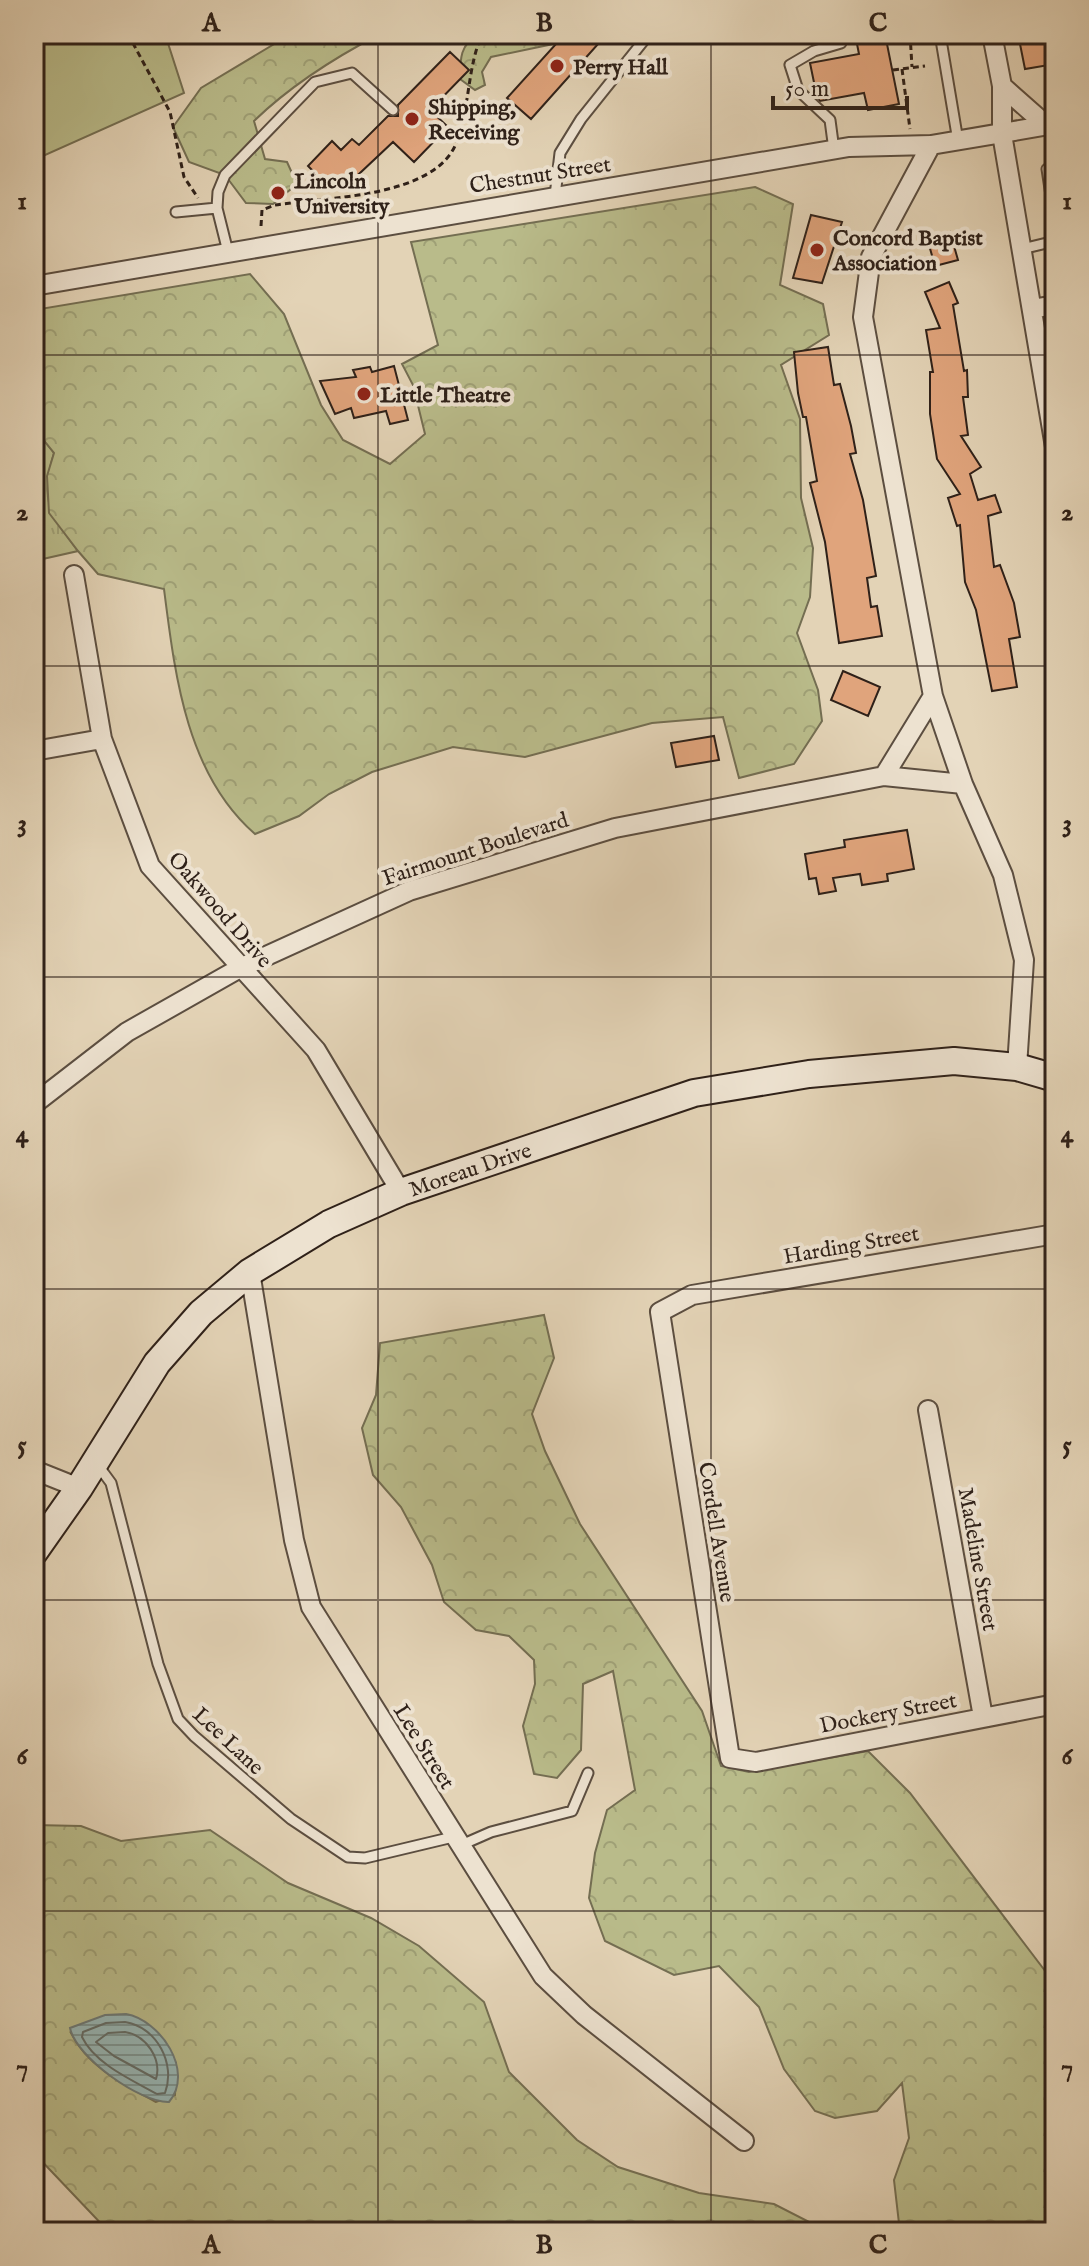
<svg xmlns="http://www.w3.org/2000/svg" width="1089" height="2266" viewBox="0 0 1089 2266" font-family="'IM FELL English',serif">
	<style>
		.grass { fill: url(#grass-tufts); stroke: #746e52; stroke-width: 2 }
		.forest { fill: url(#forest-crowns); stroke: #746e52; stroke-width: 2; fill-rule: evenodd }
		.pitch { fill: #b9bb8a; stroke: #746e52; stroke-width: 2 }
		.water { fill: url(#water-rules); stroke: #6d7a77; stroke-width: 2 }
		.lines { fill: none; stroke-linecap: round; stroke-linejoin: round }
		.shore { stroke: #636c67; stroke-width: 2 }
		.building { fill: #e0a47c; stroke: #2f2119; stroke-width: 2 }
		.service-casing { stroke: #5c4e40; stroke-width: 13 }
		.minor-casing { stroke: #5c4e40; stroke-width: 22 }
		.secondary-casing { stroke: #2f2119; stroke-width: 30 }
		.path { stroke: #2f2119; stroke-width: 3; stroke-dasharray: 6 4; stroke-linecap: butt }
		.service { stroke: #ede2d0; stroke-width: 9 }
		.minor { stroke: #ede2d0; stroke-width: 18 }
		.secondary { stroke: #ede2d0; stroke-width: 26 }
		.grid { fill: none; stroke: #2f2119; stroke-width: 2; stroke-opacity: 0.55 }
		.poi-dot { fill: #8f2418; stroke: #ede2d0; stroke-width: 3 }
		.labels { text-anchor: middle; stroke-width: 8; stroke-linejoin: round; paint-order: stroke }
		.poi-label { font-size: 22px; font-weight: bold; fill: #2f2119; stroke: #ede2d0; text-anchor: start }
		.street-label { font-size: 22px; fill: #2f2119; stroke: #ede2d0 }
		.neatline { fill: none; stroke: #2f2119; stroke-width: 3 }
		.grid-label { font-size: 26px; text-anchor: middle; font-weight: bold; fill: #2f2119 }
	</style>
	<defs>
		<pattern id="grass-tufts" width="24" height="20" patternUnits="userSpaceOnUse" patternTransform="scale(2)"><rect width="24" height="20" fill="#b9bb8a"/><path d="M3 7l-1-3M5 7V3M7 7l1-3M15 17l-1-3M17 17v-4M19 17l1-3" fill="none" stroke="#9fa076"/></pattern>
		<pattern id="forest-crowns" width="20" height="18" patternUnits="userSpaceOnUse" patternTransform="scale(2)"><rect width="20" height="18" fill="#b9bb8a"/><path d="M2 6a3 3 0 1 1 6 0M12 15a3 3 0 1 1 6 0" fill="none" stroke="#9fa076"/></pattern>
		<pattern id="water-rules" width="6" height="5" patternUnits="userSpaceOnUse" patternTransform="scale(2)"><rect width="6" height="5" fill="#97b6b5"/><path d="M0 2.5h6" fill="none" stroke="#7c9492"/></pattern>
	</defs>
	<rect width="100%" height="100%" fill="#e3d3b6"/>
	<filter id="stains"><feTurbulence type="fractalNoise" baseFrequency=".0025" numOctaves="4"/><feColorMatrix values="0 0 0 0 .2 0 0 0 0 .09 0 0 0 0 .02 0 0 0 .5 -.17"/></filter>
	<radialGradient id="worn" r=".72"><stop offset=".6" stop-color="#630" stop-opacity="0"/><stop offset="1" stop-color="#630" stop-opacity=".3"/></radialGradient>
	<!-- grass -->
	<path class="grass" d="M 34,428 L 54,453 C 39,501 50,513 78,551 L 34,561 Z"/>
	<!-- forest -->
	<path class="forest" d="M 291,34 L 380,34 C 334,58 291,85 254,121 L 265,159 L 287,162 L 297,184 L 273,204 L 246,203 L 225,175 L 189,162 L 173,127 L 201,88 Z
		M 479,34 L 559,34 L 553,44 L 491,57 L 482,72 L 485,85 L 475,90 L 460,79 C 460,59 460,44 479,34 Z
		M 755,187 L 793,204 L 780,285 L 823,304 L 829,335 L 781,365 L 800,419 L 801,498 L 813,548 L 810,597 L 797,633 L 818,690 L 822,721 L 794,764 L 739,778 L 723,717 L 652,723 L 525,757 L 453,747 L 372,772 L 329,794 L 299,816 L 255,834 C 186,774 175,675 164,589 L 98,574 L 78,551 L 49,513 L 47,476 L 54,453 L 34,428 L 34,310 L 250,274 L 284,314 L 321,405 L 343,440 L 390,464 L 425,434 L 413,385 L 402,364 L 438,345 L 411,242 Z
		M 544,1315 L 554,1358 L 532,1414 L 545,1451 L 580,1524 L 702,1711 L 721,1766 L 749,1772 L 868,1751 L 910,1793 L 1055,1984 L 1055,2232 L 900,2232 L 894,2180 L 909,2138 L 902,2083 L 877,2111 L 835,2118 L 815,2111 L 784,2069 L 759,2007 L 719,1966 L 674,1975 L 605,1941 L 589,1898 L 595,1853 L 607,1810 L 635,1790 L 613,1671 L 583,1684 L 581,1750 L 557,1778 L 534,1774 L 523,1726 L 535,1684 L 534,1660 L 509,1636 L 476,1630 L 444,1602 L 432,1565 L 401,1507 L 373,1475 L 362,1428 L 376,1395 L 380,1343 Z
		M 34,1825 L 81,1826 L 121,1841 L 210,1830 L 288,1883 L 371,1918 L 419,1946 L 484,2002 L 509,2072 L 577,2140 L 618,2167 L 699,2193 L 774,2204 L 817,2226 L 819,2232 L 109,2232 L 34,2153 ZM 71,2033 L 176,2063 L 175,2095 L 156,2102 C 123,2084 88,2067 71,2033 Z"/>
	<!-- pitch -->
	<path class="pitch" d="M 34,34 L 165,34 L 184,93 L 34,160 Z"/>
	<!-- water -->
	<path class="water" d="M 126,2014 C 160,2020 195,2071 169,2102 C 140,2103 76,2057 70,2028 L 105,2015 Z"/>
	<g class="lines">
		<!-- shore -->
		<path class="shore" d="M 125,2022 C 157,2027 176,2064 165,2093 L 157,2094 C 132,2080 95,2064 82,2037 L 83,2032 L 106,2023 Z
			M 125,2032 C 146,2035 162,2059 156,2079 L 114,2056 L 96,2042 L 108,2033 Z"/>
	</g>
	<!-- building -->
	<path class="building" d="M 565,34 L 607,34 L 531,119 L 507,98 Z
		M 855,34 L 885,34 L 899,104 L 868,110 L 864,93 L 820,101 L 817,97 L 810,63 L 859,54 Z
		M 1018,34 L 1055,34 L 1055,64 L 1025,69 Z
		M 450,52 L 469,70 L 430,110 L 448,127 L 414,162 L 393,142 L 343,189 L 332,178 L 324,182 L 308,166 L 332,141 L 341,150 L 352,139 L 359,145 L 388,116 L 398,116 L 398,105 Z
		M 811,215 L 842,222 L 822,283 L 793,278 Z
		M 950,232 L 958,260 L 935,266 L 927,238 Z
		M 949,282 L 958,303 L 953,305 L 964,371 L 967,370 L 968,397 L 963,397 L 968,435 L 961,436 L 981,467 L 970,474 L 978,500 L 995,495 L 1001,512 L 988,516 L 994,567 L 1000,565 L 1014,603 L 1020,637 L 1009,639 L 1017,687 L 992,691 L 976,610 L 965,582 L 960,525 L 957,526 L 948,498 L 960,494 L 937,459 L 930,414 L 930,372 L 933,372 L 926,330 L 940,328 L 925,292 Z
		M 828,347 L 834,385 L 840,384 L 851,426 L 856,453 L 850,454 L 863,500 L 876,576 L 867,578 L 871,607 L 877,606 L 882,636 L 839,643 L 825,542 L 810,483 L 817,481 L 806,417 L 803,417 L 798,393 L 794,352 Z
		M 394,366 L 408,420 L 390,424 L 386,411 L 354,418 L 351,408 L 335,414 L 320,381 L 356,377 L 353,370 L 370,367 L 372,372 Z
		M 843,671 L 880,687 L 868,716 L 831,700 Z
		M 714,736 L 719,760 L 676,767 L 671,743 Z
		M 907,830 L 914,869 L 887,874 L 888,881 L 862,885 L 860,874 L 833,878 L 836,891 L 819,894 L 816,878 L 809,879 L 805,854 L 845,847 L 844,840 Z"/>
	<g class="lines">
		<!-- service casing -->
		<g class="service-casing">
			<path id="service" d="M 940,34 L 958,141
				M 834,150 L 830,120 L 798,90 L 790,65 L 814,51 L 841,43
				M 1055,167 L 1047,169 L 1055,222
				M 555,196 L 560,153 L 581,119 L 649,34
				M 176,212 L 217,208
				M 1022,249 L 1055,241
				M 228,252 L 217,208 L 218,192 L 225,175 L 315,82 L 352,73 L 393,110
				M 97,1464 L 111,1483 L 158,1664 L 178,1719 L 194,1736 L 291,1819 L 348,1857 L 365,1858 L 453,1837
				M 459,1846 L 491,1832 L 572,1811 L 588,1773"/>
		</g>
		<!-- minor casing -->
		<g class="minor-casing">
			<path id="minor" d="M 992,34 L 1002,86 L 1002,134 L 1055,447
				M 1002,86 L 1046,125
				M 931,145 L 871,257 L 863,317 L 933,696 L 963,784 L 1003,875 L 1024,960 L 1017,1067
				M 34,286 L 849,147 L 931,145 L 1055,124
				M 1032,309 L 1055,305
				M 74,575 L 102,739 L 150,866 L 316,1050 L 401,1192
				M 34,751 L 102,739
				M 884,776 L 933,696
				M 34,1104 L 127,1032 L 240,968 L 409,891 L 615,828 L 884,776 L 963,784
				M 1055,1234 L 692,1295 L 660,1312 L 730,1758 L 756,1762 L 1055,1704
				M 250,1272 L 294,1540 L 311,1607 L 543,1976 L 584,2015 L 744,2141
				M 928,1410 L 983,1717
				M 34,1470 L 79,1488"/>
		</g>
		<!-- secondary casing -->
		<g class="secondary-casing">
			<g id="secondary">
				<path id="s1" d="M 34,1552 L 79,1488 L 157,1363 L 201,1313 L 250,1272 L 329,1224 L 401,1192 L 694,1093 L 809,1074 L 954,1061 L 1017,1067 L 1055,1078"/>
			</g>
		</g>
		<!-- path -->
		<path class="path" d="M 128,34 L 170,112 L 184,177 L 198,198
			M 910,34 L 912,67
			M 902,69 L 910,129
			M 893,70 L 925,66
			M 261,226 L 262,210 L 275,205 C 327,197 437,198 457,141 C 470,106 467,69 482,34"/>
		<!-- service -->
		<use href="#service" class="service"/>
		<!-- minor -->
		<use href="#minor" class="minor"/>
		<!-- secondary -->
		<use href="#secondary" class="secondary"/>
	</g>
	<!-- grid -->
	<path class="grid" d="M 378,34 L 378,2232M 711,34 L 711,2232M 34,355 L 1055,355M 34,666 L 1055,666M 34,977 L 1055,977M 34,1289 L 1055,1289M 34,1600 L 1055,1600M 34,1911 L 1055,1911"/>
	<!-- markers -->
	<g class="poi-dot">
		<circle cx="557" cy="66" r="8"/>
		<circle cx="412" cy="119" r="8"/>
		<circle cx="278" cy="193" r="8"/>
		<circle cx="817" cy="250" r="8"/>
		<circle cx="364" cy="394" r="8"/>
	</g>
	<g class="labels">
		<!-- poi labels -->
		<g class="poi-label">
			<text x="573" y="74">Perry Hall</text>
			<text x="428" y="114">Shipping,<tspan x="428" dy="25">Receiving</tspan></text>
			<text x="294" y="188">Lincoln<tspan x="294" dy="25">University</tspan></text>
			<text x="833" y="245">Concord Baptist<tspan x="833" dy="25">Association</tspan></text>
			<text x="380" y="402">Little Theatre</text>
		</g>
		<!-- street labels -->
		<g class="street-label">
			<text transform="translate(540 174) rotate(-9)" y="8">Chestnut Street</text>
			<text transform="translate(475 848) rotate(-18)" y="8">Fairmount Boulevard</text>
			<text transform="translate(221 909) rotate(49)" y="8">Oakwood Drive</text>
			<text dy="8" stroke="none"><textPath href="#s1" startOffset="600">Moreau Drive</textPath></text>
			<text transform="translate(851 1244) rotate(-10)" y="8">Harding Street</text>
			<text transform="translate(718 1532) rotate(81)" y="8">Cordell Avenue</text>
			<text transform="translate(979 1559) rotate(80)" y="8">Madeline Street</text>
			<text transform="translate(888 1712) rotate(-11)" y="8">Dockery Street</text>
			<text transform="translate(229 1740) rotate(43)" y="8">Lee Lane</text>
			<text transform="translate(425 1746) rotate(58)" y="8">Lee Street</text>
		</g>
	</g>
	<!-- margin -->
	<rect width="1089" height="2266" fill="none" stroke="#e3d3b6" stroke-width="88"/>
	<!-- scale -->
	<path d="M773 96v12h134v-12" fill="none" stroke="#2f2119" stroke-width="4"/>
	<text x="785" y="96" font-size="24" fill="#2f2119" stroke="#ede2d0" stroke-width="6" paint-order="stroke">50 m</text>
	<rect x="44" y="44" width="1001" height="2178" class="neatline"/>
	<g class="grid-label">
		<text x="211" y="31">A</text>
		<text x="544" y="31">B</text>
		<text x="878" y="31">C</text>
		<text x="22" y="209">1</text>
		<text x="1067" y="209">1</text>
		<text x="22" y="520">2</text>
		<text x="1067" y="520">2</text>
		<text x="22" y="831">3</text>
		<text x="1067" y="831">3</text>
		<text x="22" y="1142">4</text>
		<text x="1067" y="1142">4</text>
		<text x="22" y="1453">5</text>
		<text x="1067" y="1453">5</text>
		<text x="22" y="1764">6</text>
		<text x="1067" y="1764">6</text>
		<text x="22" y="2076">7</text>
		<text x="1067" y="2076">7</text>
		<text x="211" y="2253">A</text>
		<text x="544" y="2253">B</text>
		<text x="878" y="2253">C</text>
	</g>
	<rect width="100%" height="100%" filter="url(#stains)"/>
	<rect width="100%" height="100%" fill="url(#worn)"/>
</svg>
